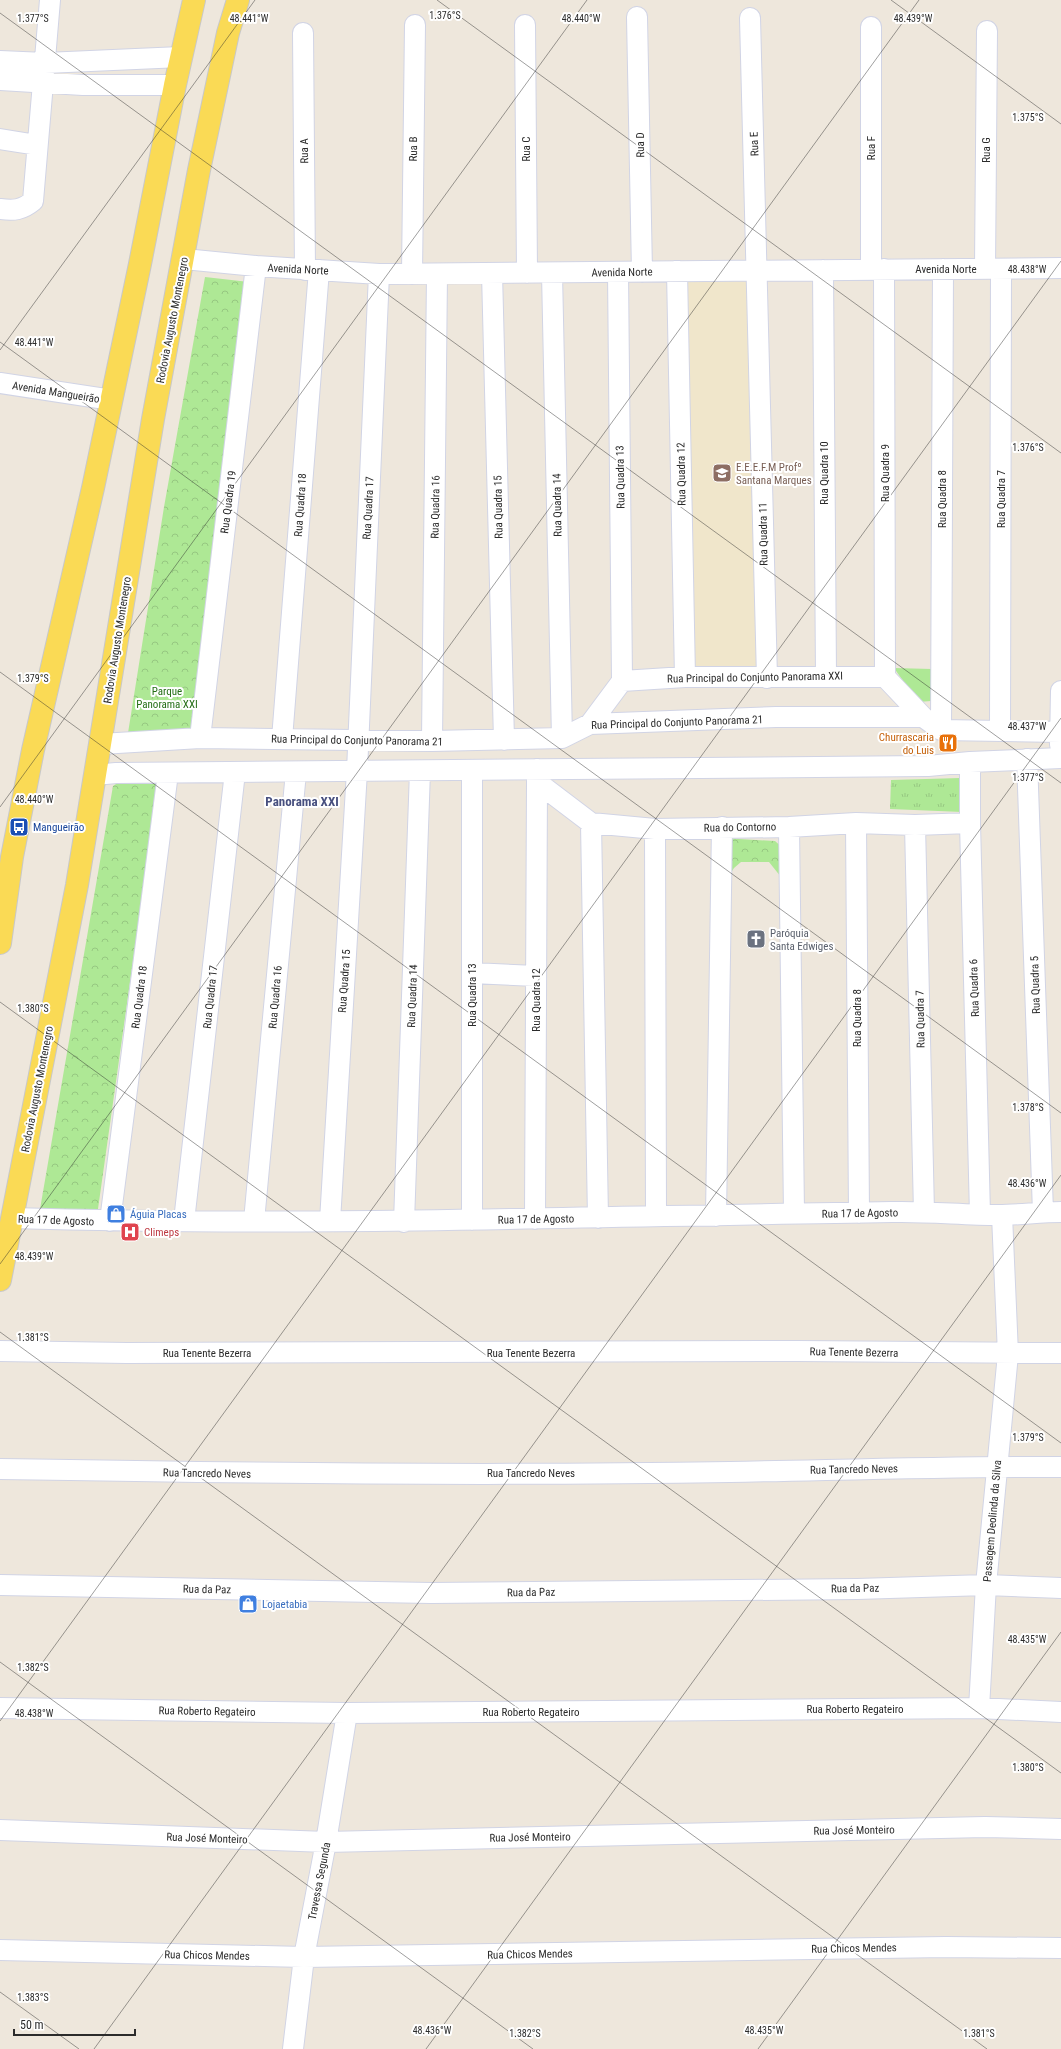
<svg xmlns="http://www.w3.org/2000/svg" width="1061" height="2049" viewBox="0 0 1061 2049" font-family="'Roboto Condensed',sans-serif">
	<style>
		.education { fill: #f0e6cb }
		.grass { fill: url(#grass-tufts) }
		.park { fill: url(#park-crowns) }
		.garden { fill: #aee895 }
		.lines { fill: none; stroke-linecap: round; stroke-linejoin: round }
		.minor-casing { stroke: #d1d4e5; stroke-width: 22 }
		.major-casing { stroke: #c8c8c8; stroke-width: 24 }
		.minor { stroke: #fff; stroke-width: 20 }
		.major { stroke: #fada55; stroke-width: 22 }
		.ticks { fill: none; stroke: #2b2b2b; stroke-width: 1; stroke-opacity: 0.45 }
		.labels { text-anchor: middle; stroke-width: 4; stroke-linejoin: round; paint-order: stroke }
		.street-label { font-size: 11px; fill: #2b2b2b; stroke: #fff }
		.education-label { font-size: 11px; fill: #785e54; stroke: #fff; text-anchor: start }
		.park-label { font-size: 11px; fill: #246e15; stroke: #fff }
		.food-label { font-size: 11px; fill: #c56008; stroke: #fff; text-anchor: end }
		.transit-label { font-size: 11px; fill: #164399; stroke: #fff; text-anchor: start }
		.worship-label { font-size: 11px; fill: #5b616d; stroke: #fff; text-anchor: start }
		.shop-label { font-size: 11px; fill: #366cbe; stroke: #fff; text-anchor: start }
		.health-label { font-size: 11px; fill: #be3a42; stroke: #fff; text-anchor: start }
		.quarter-label { font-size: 13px; font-weight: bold; fill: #48507f; stroke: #fff }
		.ticks-label { font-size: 10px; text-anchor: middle; fill: #2b2b2b; stroke: #fff; stroke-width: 4; stroke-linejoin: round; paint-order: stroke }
	</style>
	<defs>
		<pattern id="grass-tufts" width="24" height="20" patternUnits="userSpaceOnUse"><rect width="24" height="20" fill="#aee895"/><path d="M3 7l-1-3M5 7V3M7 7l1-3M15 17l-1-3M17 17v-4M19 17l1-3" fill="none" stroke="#96c781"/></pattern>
		<pattern id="park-crowns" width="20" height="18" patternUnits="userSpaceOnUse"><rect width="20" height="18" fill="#aee895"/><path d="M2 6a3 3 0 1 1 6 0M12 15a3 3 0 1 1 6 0" fill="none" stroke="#96c781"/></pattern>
	</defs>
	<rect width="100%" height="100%" fill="#eee7dc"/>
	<!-- education -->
	<path class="education" d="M 753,271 L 763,673 L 689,671 L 681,275 Z"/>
	<!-- grass -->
	<path class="grass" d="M 960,778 L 962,812 L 890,809 L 891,780 Z"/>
	<!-- park -->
	<path class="park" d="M 205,277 L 249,282 L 196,730 L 128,733 L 164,507 Z
		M 119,782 L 158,784 L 97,1216 L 39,1215 L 113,786 Z
		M 722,838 L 775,841 L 784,849 L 785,882 L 769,862 L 741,862 L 734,868 L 720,890 Z"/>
	<!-- garden -->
	<path class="garden" d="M 894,668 L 932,669 L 931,701 L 918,702 Z"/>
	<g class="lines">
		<!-- minor casing -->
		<g class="minor-casing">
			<path id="minor" d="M 637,17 L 642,272
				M 750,18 L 767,678
				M 525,25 L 527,273
				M 871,27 L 871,270
				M 303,33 L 305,270
				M 0,61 L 45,63 L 181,57
				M 0,80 L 83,85 L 175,85
				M 0,139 L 37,145
				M 0,209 C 14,211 22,210 33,201 L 50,0
				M 184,259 L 256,266 L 379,274 L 1061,268
				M 884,269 L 885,677
				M 985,269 L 987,31
				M 823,270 L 826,676
				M 677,271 L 685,677
				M 618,272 L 622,681
				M 492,273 L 504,740
				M 552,273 L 562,738
				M 412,274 L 415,25
				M 0,383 L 112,400
				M 590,724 L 622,681 L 685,677 L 885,677 L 923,717
				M 941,730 L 943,269
				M 1000,730 L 1001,269
				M 200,738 L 256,266
				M 282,739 L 319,270
				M 432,741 L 437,274
				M 101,744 L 200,738 L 432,741 L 562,738 L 590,724 L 776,717 L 923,717 L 941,730 L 1061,732
				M 1060,745 L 1061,691
				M 1027,759 L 1043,1212
				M 970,762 L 970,823 L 980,1214
				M 537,769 L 537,782 L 591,823 L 655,829 L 789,827 L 856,823 L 915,825 L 970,823
				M 95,775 L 116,773 L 928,766 L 970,762 L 1061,758
				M 591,823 L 598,1218
				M 856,823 L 859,1213
				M 915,825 L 924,1212
				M 789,827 L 794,1213
				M 655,829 L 656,1216
				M 472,973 L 536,976
				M 716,1216 L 722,827
				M 12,1218 C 305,1227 599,1216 892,1212 C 927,1211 963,1215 998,1215 C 1019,1215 1040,1212 1061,1212
				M 535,1219 L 537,782
				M 472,1220 L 472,770
				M 110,1221 L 168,773
				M 184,1221 L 235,772
				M 254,1221 L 296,772
				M 330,1221 L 357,771 L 379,274
				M 404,1222 L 420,771
				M 0,1351 L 127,1353 L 798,1351 L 1061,1353
				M 0,1469 C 243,1473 487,1476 730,1472 C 841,1470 951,1466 1061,1467
				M 0,1585 L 431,1593 L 857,1589 L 986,1585 L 1061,1588
				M 0,1708 L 347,1713 L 979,1708 L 1061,1712
				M 979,1708 L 986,1585 L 1008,1354 L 1002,1215
				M 0,1830 L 326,1842 L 985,1827 L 1061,1829
				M 0,1950 L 304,1957 L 946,1947 L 1061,1948
				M 293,2049 L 304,1957 L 326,1842 L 347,1713"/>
		</g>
		<!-- major casing -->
		<g class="major-casing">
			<path id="major" d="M 0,943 L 12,857 L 33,750 L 93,488 L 140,264 L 175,85 L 194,0
				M 0,1280 L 77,885 L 153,419 L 199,170 L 228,33 L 238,0"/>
		</g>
		<!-- minor -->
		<use href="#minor" class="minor"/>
		<!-- major -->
		<use href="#major" class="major"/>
	</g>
	<!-- ticks -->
	<path class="ticks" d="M 437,0 L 1061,453M 891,0 L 1061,124M 0,13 L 1061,783M 0,342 L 1061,1113M 0,350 L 255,0M 0,672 L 1061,1443M 0,807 L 587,0M 0,1002 L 1061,1773M 0,1264 L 919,0M 0,1332 L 987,2049M 0,1662 L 533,2049M 0,1721 L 1061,261M 0,1992 L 79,2049M 94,2049 L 1061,718M 426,2049 L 1061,1175M 758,2049 L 1061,1632"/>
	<!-- icons -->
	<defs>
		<g id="school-square" transform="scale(1)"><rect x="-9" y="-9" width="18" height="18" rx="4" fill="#8d6e63" stroke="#fff"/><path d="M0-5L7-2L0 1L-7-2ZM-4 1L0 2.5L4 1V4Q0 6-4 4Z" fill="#fff"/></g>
		<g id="restaurant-square" transform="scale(1)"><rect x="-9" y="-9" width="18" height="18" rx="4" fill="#e8710a" stroke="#fff"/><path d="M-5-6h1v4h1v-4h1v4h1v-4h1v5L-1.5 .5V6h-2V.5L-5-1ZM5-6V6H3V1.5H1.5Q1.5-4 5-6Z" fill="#fff"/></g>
		<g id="bus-square" transform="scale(1)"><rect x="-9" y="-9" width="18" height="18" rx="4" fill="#1a4fb4" stroke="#fff"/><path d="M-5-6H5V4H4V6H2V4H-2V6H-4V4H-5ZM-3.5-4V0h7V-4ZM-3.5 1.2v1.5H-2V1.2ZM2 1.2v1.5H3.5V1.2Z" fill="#fff"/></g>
		<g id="church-square" transform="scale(1)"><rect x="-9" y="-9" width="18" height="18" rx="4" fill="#6b7280" stroke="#fff"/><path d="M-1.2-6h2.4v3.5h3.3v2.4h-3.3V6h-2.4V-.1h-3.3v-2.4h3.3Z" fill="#fff"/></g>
		<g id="shop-square" transform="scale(1)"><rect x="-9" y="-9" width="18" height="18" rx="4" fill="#3f7fe0" stroke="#fff"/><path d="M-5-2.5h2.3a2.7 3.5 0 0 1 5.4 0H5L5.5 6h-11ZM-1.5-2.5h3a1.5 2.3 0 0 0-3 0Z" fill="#fff"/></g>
		<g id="hospital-square" transform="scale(1)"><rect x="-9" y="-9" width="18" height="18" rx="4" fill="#e0444e" stroke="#fff"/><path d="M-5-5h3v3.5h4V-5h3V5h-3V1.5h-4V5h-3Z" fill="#fff"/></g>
	</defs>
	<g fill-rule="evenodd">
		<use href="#school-square" x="722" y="473"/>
		<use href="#restaurant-square" x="948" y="743"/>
		<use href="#bus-square" x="19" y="827"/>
		<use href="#church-square" x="756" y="939"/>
		<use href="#shop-square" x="116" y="1214"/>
		<use href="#hospital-square" x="130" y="1232"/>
		<use href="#shop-square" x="248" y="1604"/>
	</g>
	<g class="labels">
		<!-- street labels -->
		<g class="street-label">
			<text transform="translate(754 144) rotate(-92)" y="4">Rua E</text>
			<text transform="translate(640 145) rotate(-91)" y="4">Rua D</text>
			<text transform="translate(871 148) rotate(-90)" y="4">Rua F</text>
			<text transform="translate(413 149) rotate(-89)" y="4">Rua B</text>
			<text transform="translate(526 149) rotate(-90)" y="4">Rua C</text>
			<text transform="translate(986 150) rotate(-90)" y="4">Rua G</text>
			<text transform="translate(304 151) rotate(-91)" y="4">Rua A</text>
			<text transform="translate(298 269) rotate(3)" y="4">Avenida Norte</text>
			<text x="946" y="273">Avenida Norte</text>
			<text transform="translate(622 272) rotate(-1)" y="4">Avenida Norte</text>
			<text transform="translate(172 320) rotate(-79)" y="4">Rodovia Augusto Montenegro</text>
			<text transform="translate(56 392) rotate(9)" y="4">Avenida Mangueirão</text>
			<text transform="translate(824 473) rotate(-90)" y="4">Rua Quadra 10</text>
			<text transform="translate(885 473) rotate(-90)" y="4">Rua Quadra 9</text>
			<text transform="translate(681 474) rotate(-91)" y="4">Rua Quadra 12</text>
			<text transform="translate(620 477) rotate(-91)" y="4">Rua Quadra 13</text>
			<text transform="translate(942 499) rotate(-90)" y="4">Rua Quadra 8</text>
			<text transform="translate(1001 499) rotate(-90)" y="4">Rua Quadra 7</text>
			<text transform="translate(228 502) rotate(-83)" y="4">Rua Quadra 19</text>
			<text transform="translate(300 505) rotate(-86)" y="4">Rua Quadra 18</text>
			<text transform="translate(557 505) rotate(-91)" y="4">Rua Quadra 14</text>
			<text transform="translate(435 507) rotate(-89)" y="4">Rua Quadra 16</text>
			<text transform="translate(498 507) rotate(-91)" y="4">Rua Quadra 15</text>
			<text transform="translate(368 508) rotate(-87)" y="4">Rua Quadra 17</text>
			<text transform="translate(763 534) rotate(-91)" y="4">Rua Quadra 11</text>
			<text transform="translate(117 640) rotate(-81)" y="4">Rodovia Augusto Montenegro</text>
			<text transform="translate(755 677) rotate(-1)" y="4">Rua Principal do Conjunto Panorama XXI</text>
			<text transform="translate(677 722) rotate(-2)" y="4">Rua Principal do Conjunto Panorama 21</text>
			<text transform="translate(357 740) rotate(1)" y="4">Rua Principal do Conjunto Panorama 21</text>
			<text transform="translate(740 827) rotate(-1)" y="4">Rua do Contorno</text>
			<text transform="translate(344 981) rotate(-86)" y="4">Rua Quadra 15</text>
			<text transform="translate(1035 985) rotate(-92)" y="4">Rua Quadra 5</text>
			<text transform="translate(974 988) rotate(-92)" y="4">Rua Quadra 6</text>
			<text transform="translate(472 995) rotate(-90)" y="4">Rua Quadra 13</text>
			<text transform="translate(412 996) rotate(-88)" y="4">Rua Quadra 14</text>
			<text transform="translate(139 997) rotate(-83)" y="4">Rua Quadra 18</text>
			<text transform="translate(210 997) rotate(-84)" y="4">Rua Quadra 17</text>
			<text transform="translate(275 997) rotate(-85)" y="4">Rua Quadra 16</text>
			<text transform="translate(536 1000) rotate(-90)" y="4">Rua Quadra 12</text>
			<text transform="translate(857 1018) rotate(-90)" y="4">Rua Quadra 8</text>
			<text transform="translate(920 1019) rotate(-91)" y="4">Rua Quadra 7</text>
			<text transform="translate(37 1089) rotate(-79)" y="4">Rodovia Augusto Montenegro</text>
			<text transform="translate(860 1213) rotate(-1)" y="4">Rua 17 de Agosto</text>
			<text transform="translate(536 1219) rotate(-1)" y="4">Rua 17 de Agosto</text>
			<text transform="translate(56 1220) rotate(2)" y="4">Rua 17 de Agosto</text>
			<text transform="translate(854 1352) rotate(1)" y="4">Rua Tenente Bezerra</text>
			<text x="207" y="1357">Rua Tenente Bezerra</text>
			<text x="531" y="1357">Rua Tenente Bezerra</text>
			<text transform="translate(854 1469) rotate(-1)" y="4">Rua Tancredo Neves</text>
			<text transform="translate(207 1473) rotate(1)" y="4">Rua Tancredo Neves</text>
			<text x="531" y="1477">Rua Tancredo Neves</text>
			<text transform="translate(992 1521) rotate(-85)" y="4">Passagem Deolinda da Silva</text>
			<text transform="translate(855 1588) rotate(-1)" y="4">Rua da Paz</text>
			<text transform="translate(207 1589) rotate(1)" y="4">Rua da Paz</text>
			<text transform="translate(531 1592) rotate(-1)" y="4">Rua da Paz</text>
			<text x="855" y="1713">Rua Roberto Regateiro</text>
			<text transform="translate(207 1711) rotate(1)" y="4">Rua Roberto Regateiro</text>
			<text x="531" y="1716">Rua Roberto Regateiro</text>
			<text transform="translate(854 1830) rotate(-1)" y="4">Rua José Monteiro</text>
			<text transform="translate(530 1837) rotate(-1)" y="4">Rua José Monteiro</text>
			<text transform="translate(207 1838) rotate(2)" y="4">Rua José Monteiro</text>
			<text transform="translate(319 1881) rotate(-79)" y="4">Travessa Segunda</text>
			<text transform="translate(854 1948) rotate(-1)" y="4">Rua Chicos Mendes</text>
			<text transform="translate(530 1954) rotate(-1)" y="4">Rua Chicos Mendes</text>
			<text transform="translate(207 1955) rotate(1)" y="4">Rua Chicos Mendes</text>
		</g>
		<!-- education labels -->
		<g class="education-label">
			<text x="736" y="471">E.E.E.F.M Profº<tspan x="736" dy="13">Santana Marques</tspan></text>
		</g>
		<!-- park labels -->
		<g class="park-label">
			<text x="167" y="695">Parque<tspan x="167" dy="13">Panorama XXI</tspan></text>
		</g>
		<!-- food labels -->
		<g class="food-label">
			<text x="934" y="741">Churrascaria<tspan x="934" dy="13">do Luis</tspan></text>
		</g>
		<!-- transit labels -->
		<g class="transit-label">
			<text x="33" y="831">Mangueirão</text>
		</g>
		<!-- worship labels -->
		<g class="worship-label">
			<text x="770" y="937">Paróquia<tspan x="770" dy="13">Santa Edwiges</tspan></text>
		</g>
		<!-- shop labels -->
		<g class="shop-label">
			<text x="130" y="1218">Águia Placas</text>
			<text x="262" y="1608">Lojaetabia</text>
		</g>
		<!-- health labels -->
		<g class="health-label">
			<text x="144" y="1236">Climeps</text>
		</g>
		<!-- quarter labels -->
		<g class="quarter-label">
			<text x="302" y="806">Panorama XXI</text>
		</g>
	</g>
	<g class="ticks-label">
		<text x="445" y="19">1.376°S</text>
		<text x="581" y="22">48.440°W</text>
		<text x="913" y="22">48.439°W</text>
		<text x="249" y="22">48.441°W</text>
		<text x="33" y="22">1.377°S</text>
		<text x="1028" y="121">1.375°S</text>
		<text x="1027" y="273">48.438°W</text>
		<text x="34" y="346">48.441°W</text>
		<text x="1028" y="451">1.376°S</text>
		<text x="33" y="682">1.379°S</text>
		<text x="1027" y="730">48.437°W</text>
		<text x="1028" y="781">1.377°S</text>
		<text x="34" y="803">48.440°W</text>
		<text x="33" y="1012">1.380°S</text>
		<text x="1028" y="1111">1.378°S</text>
		<text x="1027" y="1187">48.436°W</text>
		<text x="34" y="1260">48.439°W</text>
		<text x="33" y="1341">1.381°S</text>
		<text x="1028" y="1441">1.379°S</text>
		<text x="1027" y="1643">48.435°W</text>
		<text x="33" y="1671">1.382°S</text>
		<text x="34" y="1717">48.438°W</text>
		<text x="1028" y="1771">1.380°S</text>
		<text x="33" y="2001">1.383°S</text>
		<text x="432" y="2034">48.436°W</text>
		<text x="764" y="2034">48.435°W</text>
		<text x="525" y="2037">1.382°S</text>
		<text x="979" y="2037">1.381°S</text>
	</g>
	<!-- scale -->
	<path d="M14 2029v6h121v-6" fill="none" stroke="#2b2b2b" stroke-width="2"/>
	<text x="20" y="2029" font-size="12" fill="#2b2b2b" stroke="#ffffff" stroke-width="3" paint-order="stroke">50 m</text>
</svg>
